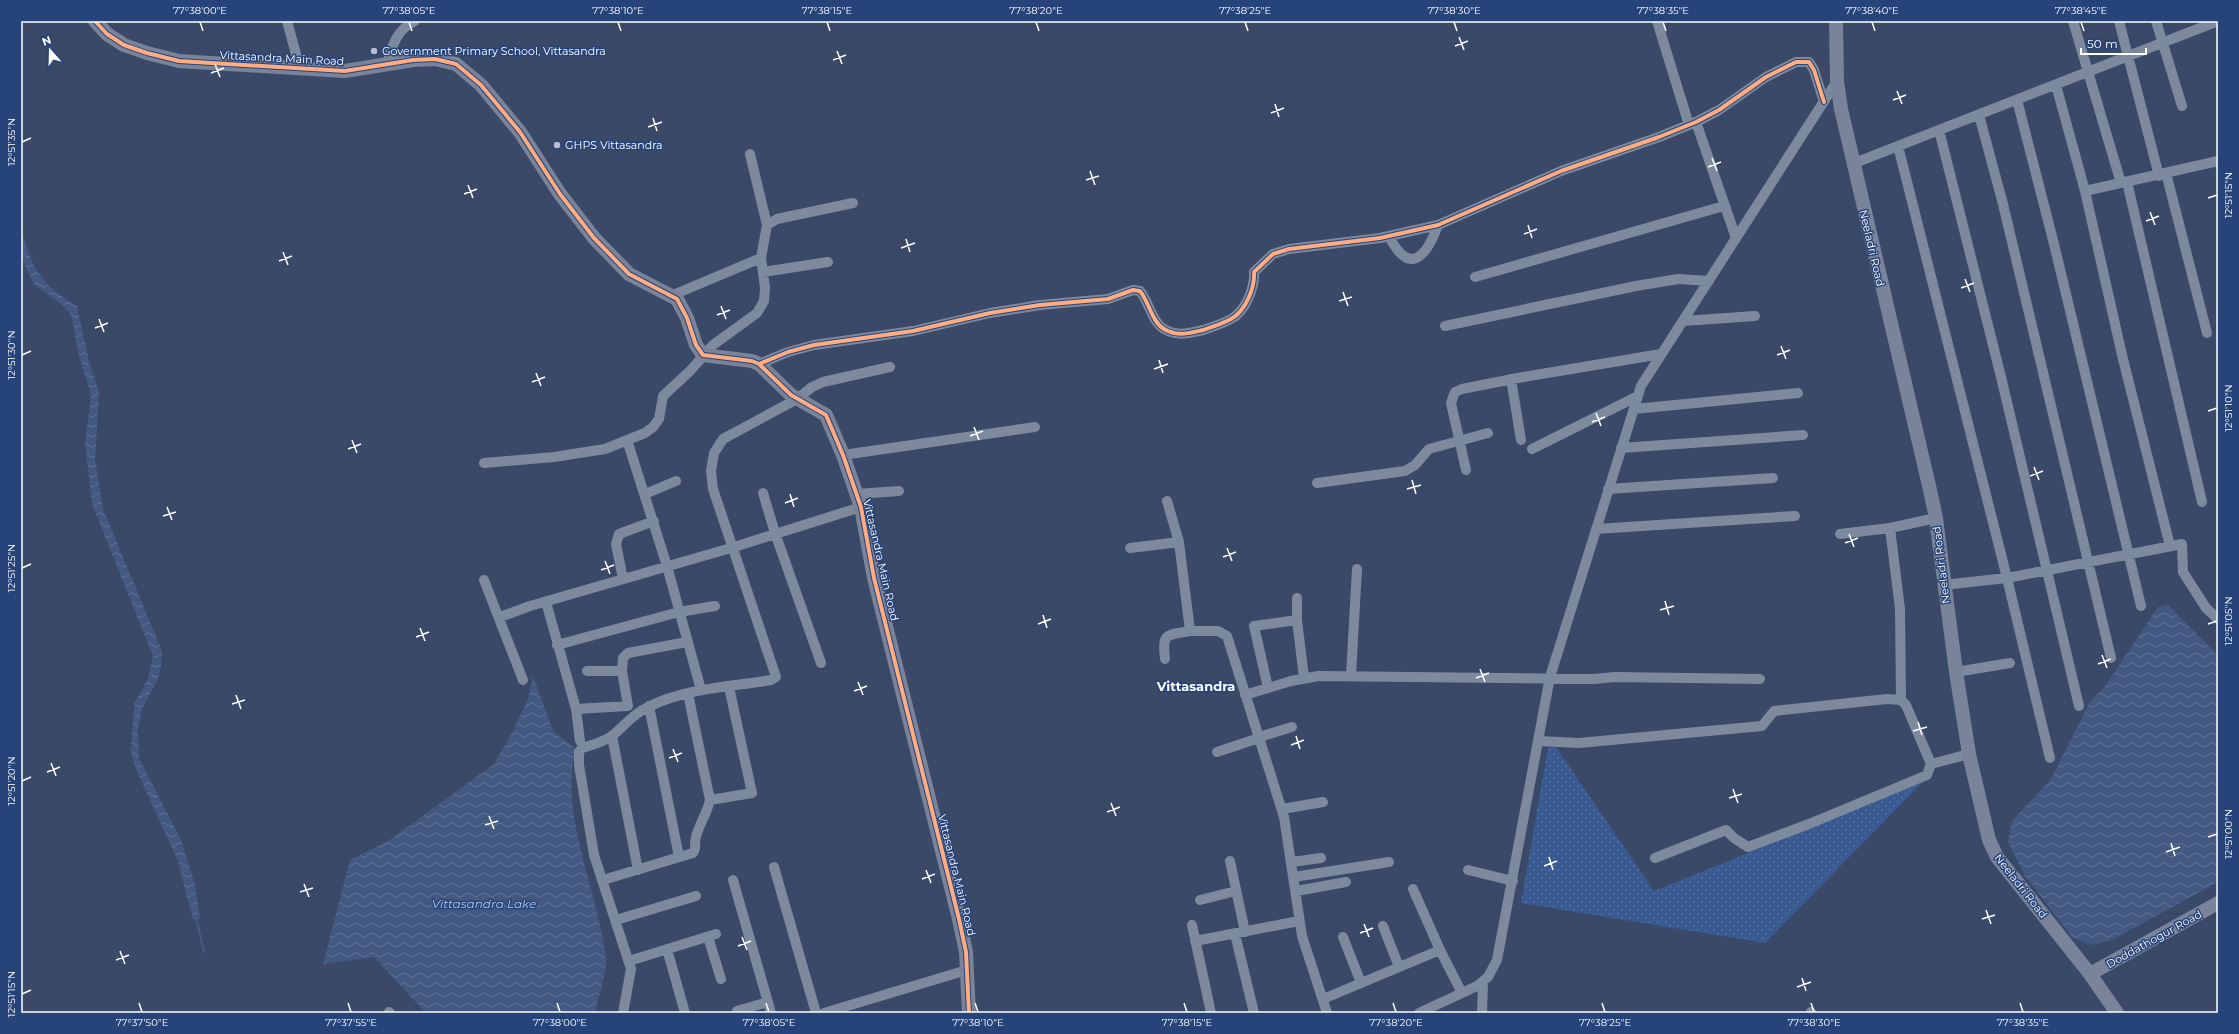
<svg xmlns="http://www.w3.org/2000/svg" width="2239" height="1034" viewBox="0 0 2239 1034" font-family="Montserrat,sans-serif">
	<style>
		.grass { fill: url(#grass-dots) }
		.water { fill: url(#water-waves) }
		.lines { fill: none; stroke-linecap: round; stroke-linejoin: round }
		.stream { stroke: #445981; stroke-width: 2.5 }
		.street { stroke: #7d8a9e; stroke-width: 10 }
		.secondary { stroke: #79849a; stroke-width: 14 }
		.cycleway-casing { stroke: #26437a; stroke-width: 6 }
		.cycleway { stroke: #ffac80; stroke-width: 4 }
		.ticks { fill: none; stroke: #fff; stroke-width: 1.5 }
		.poi-dot { fill: #babfca; stroke: #26437a; stroke-width: 1.5 }
		.labels { text-anchor: middle; stroke-width: 3; stroke-linejoin: round; paint-order: stroke }
		.poi-label { font-size: 11px; fill: #fff; stroke: #26437a; text-anchor: start }
		.street-label { font-size: 11px; fill: #fff; stroke: #26437a }
		.water-label { font-size: 12px; font-style: italic; fill: #b4c9ec; stroke: #26437a }
		.quarter-label { font-size: 13px; font-weight: bold; fill: #fff; stroke: #26437a }
		.neatline { fill: none; stroke: #fff; stroke-width: 1.5 }
		.ticks-label { font-size: 10px; text-anchor: middle; fill: #fff }
	</style>
	<defs>
		<pattern id="grass-dots" width="8" height="8" patternUnits="userSpaceOnUse"><rect width="8" height="8" fill="#395991"/><path d="M2 2h.1M6 6h.1" fill="none" stroke="#5772a2" stroke-width="1.8" stroke-linecap="round"/></pattern>
		<pattern id="water-waves" width="16" height="10" patternUnits="userSpaceOnUse"><rect width="16" height="10" fill="#445981"/><path d="M0 5q4-4 8 0t8 0" fill="none" stroke="#607294"/></pattern>
	</defs>
	<rect width="100%" height="100%" fill="#394967"/>
	<!-- grass -->
	<path class="grass" d="M 1548,747 L 1556,747 L 1654,891 L 1923,782 L 1765,943 L 1521,903 Z"/>
	<!-- water -->
	<path class="water" d="M 21,227 C 31,267 40,284 77,306 L 89,361 L 99,392 L 95,459 L 103,509 L 162,651 L 161,667 L 157,681 L 142,709 L 138,730 L 139,758 L 181,840 L 195,885 L 200,919 L 193,920 L 178,861 L 135,767 L 131,751 L 134,704 L 148,679 L 153,656 L 92,504 L 85,443 L 91,395 L 79,356 L 71,315 L 62,305 L 34,284 L 21,257 Z
		M 2168,605 L 2218,655 L 2218,882 L 2112,940 L 2092,945 L 2073,938 L 2025,876 L 2008,842 L 2012,821 L 2051,779 L 2091,700 L 2104,688 L 2158,607 Z
		M 533,676 L 553,731 L 576,749 C 558,814 599,892 606,959 C 607,973 598,998 595,1013 L 426,1013 L 374,957 L 323,964 L 350,860 L 388,841 L 493,765 L 511,735 L 528,699 Z"/>
	<g class="lines">
		<!-- stream -->
		<path class="stream" d="M 196,917 L 204,952"/>
		<!-- street -->
		<path class="street" d="M 287,21 L 300,69
			M 1657,21 L 1689,125
			M 2073,21 L 2121,183
			M 2119,21 L 2159,176
			M 2156,21 L 2182,106
			M 387,64 C 392,46 397,29 415,21
			M 2056,85 L 2085,191 L 2122,355 L 2170,546
			M 2017,100 L 2054,244 L 2141,606
			M 1979,115 L 2003,204 L 2111,658
			M 1696,122 L 1736,238
			M 1939,130 L 2002,381 L 2079,706
			M 1898,146 L 2007,578 L 2050,758
			M 750,154 L 767,225
			M 1852,164 L 2218,21
			M 2166,173 L 2207,333
			M 2127,182 L 2202,502
			M 2085,191 L 2218,161
			M 1389,236 C 1409,276 1426,258 1438,225
			M 763,272 L 828,262
			M 1475,277 L 1724,206
			M 673,295 L 761,258 L 767,225 L 777,219 L 853,203
			M 1683,321 L 1755,316
			M 1445,326 L 1636,286 L 1678,279 L 1709,281
			M 759,364 L 788,352 L 814,345 L 913,331 L 990,313 L 1040,305 L 1108,299 L 1133,290 L 1140,291 C 1149,302 1152,322 1164,329 C 1178,337 1189,333 1203,330 C 1212,327 1222,324 1231,319 C 1246,311 1255,287 1254,272 L 1273,254 L 1289,249 L 1380,238 L 1438,225 L 1561,171 L 1659,137 L 1696,122 L 1719,110 L 1766,77 L 1796,62 L 1809,62 L 1814,70 L 1824,102
			M 1511,379 L 1521,440
			M 1634,409 L 1798,393
			M 627,440 L 667,566 L 701,690
			M 1621,448 L 1803,435
			M 1532,449 L 1638,396
			M 843,455 L 1035,427
			M 484,463 L 554,457 L 605,449 L 645,433 L 653,427 L 659,419 L 663,396 L 690,371 L 713,345 L 757,313 L 764,301 L 765,288 L 761,258
			M 1466,470 L 1451,403 L 1455,392 L 1462,389 L 1523,377 L 1661,354
			M 1317,483 L 1405,471 L 1415,465 L 1429,449 L 1488,433
			M 1608,489 L 1773,478
			M 763,493 L 775,533 L 821,663
			M 645,494 L 676,481
			M 857,494 L 899,491
			M 1167,501 L 1179,542 L 1190,631 L 1218,631 L 1227,636 L 1284,817 L 1302,936 L 1327,1013
			M 1596,529 L 1795,516
			M 1840,534 L 1890,528
			M 1130,548 L 1179,542
			M 623,579 L 616,544 L 619,534 L 654,521
			M 484,580 L 523,680
			M 1943,585 L 2007,578 L 2182,544 L 2183,572 L 2206,608 L 2218,619
			M 1297,598 L 1297,620 L 1304,678
			M 546,602 L 576,709 L 580,741
			M 500,617 L 530,606 L 731,548 L 861,507
			M 557,645 L 679,612 L 715,606
			M 1165,659 C 1162,633 1166,635 1190,631
			M 587,671 L 622,671
			M 1956,672 L 2010,663
			M 1351,675 L 1357,569
			M 1268,688 L 1254,626 L 1297,620
			M 1245,695 L 1291,681 L 1318,676 L 1594,679 L 1615,677 L 1760,679
			M 1901,700 L 1900,609 L 1890,528 L 1936,518
			M 649,706 L 679,857
			M 576,709 L 628,706 L 622,671 L 623,658 L 628,653 L 687,642
			M 612,736 L 638,870
			M 1259,737 L 1292,727
			M 1539,741 L 1579,743 L 1762,726 L 1774,711 L 1887,699 L 1901,700 L 1906,705 L 1931,764 L 1927,775 L 1809,824 L 1748,847 L 1734,838 L 1726,830 L 1655,858
			M 1217,752 L 1259,738
			M 1931,764 L 1969,754
			M 710,800 L 752,793 L 729,687
			M 1282,809 L 1323,802
			M 1230,861 L 1245,932
			M 1292,862 L 1321,858
			M 774,867 L 816,1013
			M 1468,870 L 1513,881
			M 1294,877 L 1389,862
			M 603,880 L 693,853 C 697,848 694,842 696,837 C 699,824 707,814 710,800 L 688,694
			M 733,880 L 771,1013
			M 1413,889 L 1440,950 L 1462,993
			M 1296,891 L 1346,882
			M 1200,900 L 1236,891
			M 616,920 L 696,896
			M 1192,925 L 1211,1013
			M 1383,926 L 1399,967
			M 1235,934 L 1254,1013
			M 708,937 L 721,979
			M 1343,937 L 1361,983
			M 1195,941 L 1299,921
			M 667,949 L 685,1013
			M 629,961 L 716,934
			M 1323,999 L 1440,950
			M 737,1011 L 768,1002
			M 389,1012 L 390,1013
			M 1811,1012 L 1811,1013
			M 623,1013 L 631,969 L 594,855 L 579,765 L 579,752 L 582,748 C 591,745 605,742 613,735 C 625,725 633,714 648,707 C 686,688 730,687 771,680 L 776,677 L 713,489 L 711,471 L 714,453 L 723,439 L 797,399 L 812,387 L 823,382 L 890,367
			M 824,1013 L 967,970
			M 1419,1013 L 1477,986 L 1488,977 L 1497,960 L 1550,677 L 1641,386 L 1837,81
			M 1482,1013 L 1483,982"/>
		<!-- secondary -->
		<path class="secondary" d="M 95,21 L 107,34 L 124,45 L 147,53 L 179,61 L 345,71 L 413,60 L 435,59 L 456,64 L 481,85 L 520,132 L 560,194 L 594,238 L 629,274 L 677,299 L 687,318 L 696,345 L 703,355 L 752,361 L 759,364 L 791,395 L 826,415 L 843,455 L 861,507 L 874,578 L 959,919 L 966,952 L 969,1013
			M 1836,21 L 1837,81 L 1841,109 L 1930,490 L 1936,518 L 1956,672 L 1969,754 L 1989,840 L 1997,857 L 2090,974 L 2117,1013
			M 2090,974 L 2218,903"/>
		<!-- cycleway casing -->
		<g class="cycleway-casing">
			<path id="cycleway" d="M 95,21 L 107,34 L 124,45 L 147,53 L 179,61 L 345,71 L 413,60 L 435,59 L 456,64 L 481,85 L 520,132 L 560,194 L 594,238 L 629,274 L 677,299 L 687,318 L 696,345 L 703,355 L 752,361 L 759,364 L 791,395 L 826,415 L 843,455 L 861,507 L 874,578 L 959,919 L 966,952 L 969,1013
				M 759,364 L 788,352 L 814,345 L 913,331 L 990,313 L 1040,305 L 1108,299 L 1133,290 L 1140,291 C 1149,302 1152,322 1164,329 C 1178,337 1189,333 1203,330 C 1212,327 1222,324 1231,319 C 1246,311 1255,287 1254,272 L 1273,254 L 1289,249 L 1380,238 L 1438,225 L 1561,171 L 1659,137 L 1696,122 L 1719,110 L 1766,77 L 1796,62 L 1809,62 L 1814,70 L 1824,102"/>
		</g>
		<!-- cycleway -->
		<use href="#cycleway" class="cycleway"/>
	</g>
	<!-- ticks -->
	<path class="ticks" d="M 200,22 L 203,31M 409,22 L 412,31M 618,22 L 621,31M 827,22 L 830,31M 1036,22 L 1039,31M 1245,22 L 1248,31M 1454,22 L 1457,31M 1663,22 L 1666,31M 1872,22 L 1875,31M 2081,22 L 2084,31M 1459,37 L 1464,50M 1455,46 L 1468,41M 837,51 L 842,64M 833,60 L 846,55M 215,64 L 220,77M 211,73 L 224,68M 1897,91 L 1902,104M 1893,100 L 1906,95M 1275,104 L 1279,117M 1271,113 L 1284,108M 653,118 L 657,131M 648,127 L 662,122M 22,142 L 31,138M 1712,158 L 1717,171M 1708,167 L 1721,162M 1090,171 L 1095,185M 1086,180 L 1099,176M 468,185 L 473,198M 464,194 L 477,189M 2208,198 L 2217,195M 2150,212 L 2155,225M 2146,221 L 2159,216M 1528,225 L 1532,238M 1524,234 L 1537,229M 906,239 L 910,252M 901,248 L 915,243M 283,252 L 288,265M 279,261 L 292,256M 1965,279 L 1970,292M 1961,288 L 1974,283M 1343,292 L 1348,306M 1339,301 L 1352,297M 721,306 L 726,319M 717,315 L 730,310M 99,319 L 104,332M 95,328 L 108,323M 1781,346 L 1786,359M 22,355 L 31,351M 1777,355 L 1790,350M 1159,360 L 1163,373M 1154,369 L 1168,364M 536,373 L 541,386M 532,382 L 545,377M 2208,411 L 2217,408M 1596,413 L 1601,426M 1592,422 L 1605,417M 974,427 L 979,440M 970,436 L 983,431M 352,440 L 357,453M 348,449 L 361,444M 2034,467 L 2039,480M 2030,476 L 2043,471M 1412,480 L 1416,494M 1407,489 L 1421,485M 790,494 L 794,507M 785,503 L 798,498M 167,507 L 172,520M 163,516 L 176,512M 1849,534 L 1854,547M 1845,543 L 1858,538M 1227,548 L 1232,561M 1223,557 L 1236,552M 605,561 L 610,574M 22,568 L 31,564M 601,570 L 614,565M 1665,601 L 1669,615M 1660,610 L 1674,606M 1043,615 L 1047,628M 1038,624 L 1051,619M 2208,624 L 2217,621M 420,628 L 425,641M 416,637 L 429,632M 2102,655 L 2107,668M 2098,664 L 2111,659M 1480,669 L 1485,682M 1476,678 L 1489,673M 858,682 L 863,695M 854,691 L 867,686M 236,695 L 241,709M 232,704 L 245,700M 1918,722 L 1922,735M 1913,731 L 1927,727M 1296,736 L 1300,749M 1291,745 L 1304,740M 673,749 L 678,762M 669,758 L 682,753M 51,763 L 56,776M 47,772 L 60,767M 22,781 L 31,777M 1733,789 L 1738,803M 1729,798 L 1742,794M 1111,803 L 1116,816M 1107,812 L 1120,807M 489,816 L 494,829M 485,825 L 498,821M 2208,837 L 2217,834M 2171,843 L 2175,856M 2166,852 L 2180,847M 1549,857 L 1553,870M 1544,866 L 1557,861M 926,870 L 931,883M 922,879 L 935,874M 304,884 L 309,897M 300,892 L 313,888M 1986,910 L 1991,924M 1982,919 L 1995,915M 1364,924 L 1369,937M 1360,933 L 1373,928M 742,937 L 747,950M 738,946 L 751,941M 120,951 L 125,964M 116,960 L 129,955M 1802,978 L 1806,991M 1797,987 L 1811,982M 22,994 L 31,990M 139,1003 L 142,1012M 348,1003 L 351,1012M 557,1003 L 560,1012M 766,1003 L 769,1012M 975,1003 L 978,1012M 1184,1003 L 1187,1012M 1393,1003 L 1396,1012M 1602,1003 L 1605,1012M 1811,1003 L 1814,1012M 2020,1003 L 2023,1012"/>
	<!-- markers -->
	<g class="poi-dot">
		<circle cx="374" cy="51" r="4"/>
		<circle cx="557" cy="145" r="4"/>
	</g>
	<g class="labels">
		<!-- poi labels -->
		<g class="poi-label">
			<text x="382" y="55">Government Primary School, Vittasandra</text>
			<text x="565" y="149">GHPS Vittasandra</text>
		</g>
		<!-- street labels -->
		<g class="street-label">
			<text transform="translate(282 58) rotate(3)" y="4">Vittasandra Main Road</text>
			<text transform="translate(1872 248) rotate(77)" y="4">Neeladri Road</text>
			<text transform="translate(881 560) rotate(77)" y="4">Vittasandra Main Road</text>
			<text transform="translate(1941 565) rotate(-97)" y="4">Neeladri Road</text>
			<text transform="translate(957 875) rotate(76)" y="4">Vittasandra Main Road</text>
			<text transform="translate(2021 886) rotate(52)" y="4">Neeladri Road</text>
			<text transform="translate(2154 939) rotate(-29)" y="4">Doddathogur Road</text>
		</g>
		<!-- water labels -->
		<g class="water-label">
			<text x="484" y="908">Vittasandra Lake</text>
		</g>
		<!-- quarter labels -->
		<g class="quarter-label">
			<text x="1196" y="691">Vittasandra</text>
		</g>
	</g>
	<!-- border -->
	<rect width="2239" height="1034" fill="none" stroke="#26437a" stroke-width="44"/>
	<!-- north arrow -->
	<g transform="translate(50 50) rotate(340)" stroke="#26437a" stroke-width="3" paint-order="stroke">
	<path d="M0-3L7 15L0 10L-7 15Z" fill="#ffffff"/>
	<text y="-6" font-size="11" font-weight="bold" text-anchor="middle" fill="#ffffff">N</text>
	</g>
	<!-- scale -->
	<path d="M2081 48v6h65v-6" fill="none" stroke="#ffffff" stroke-width="2"/>
	<text x="2087" y="48" font-size="12" fill="#ffffff" stroke="#26437a" stroke-width="3" paint-order="stroke">50 m</text>
	<rect x="22" y="22" width="2195" height="990" class="neatline"/>
	<g class="ticks-label">
		<text x="200" y="14">77°38'00"E</text>
		<text x="409" y="14">77°38'05"E</text>
		<text x="618" y="14">77°38'10"E</text>
		<text x="827" y="14">77°38'15"E</text>
		<text x="1036" y="14">77°38'20"E</text>
		<text x="1245" y="14">77°38'25"E</text>
		<text x="1454" y="14">77°38'30"E</text>
		<text x="1663" y="14">77°38'35"E</text>
		<text x="1872" y="14">77°38'40"E</text>
		<text x="2081" y="14">77°38'45"E</text>
		<text transform="translate(11 142) rotate(-90)" y="4">12°51'35"N</text>
		<text transform="translate(2228 195) rotate(-90)" y="4">12°51'15"N</text>
		<text transform="translate(11 355) rotate(-90)" y="4">12°51'30"N</text>
		<text transform="translate(2228 408) rotate(-90)" y="4">12°51'10"N</text>
		<text transform="translate(11 568) rotate(-90)" y="4">12°51'25"N</text>
		<text transform="translate(2228 621) rotate(-90)" y="4">12°51'05"N</text>
		<text transform="translate(11 781) rotate(-90)" y="4">12°51'20"N</text>
		<text transform="translate(2228 834) rotate(-90)" y="4">12°51'00"N</text>
		<text transform="translate(11 994) rotate(-90)" y="4">12°51'15"N</text>
		<text x="142" y="1026">77°37'50"E</text>
		<text x="351" y="1026">77°37'55"E</text>
		<text x="560" y="1026">77°38'00"E</text>
		<text x="769" y="1026">77°38'05"E</text>
		<text x="978" y="1026">77°38'10"E</text>
		<text x="1187" y="1026">77°38'15"E</text>
		<text x="1396" y="1026">77°38'20"E</text>
		<text x="1605" y="1026">77°38'25"E</text>
		<text x="1814" y="1026">77°38'30"E</text>
		<text x="2023" y="1026">77°38'35"E</text>
	</g>
</svg>
